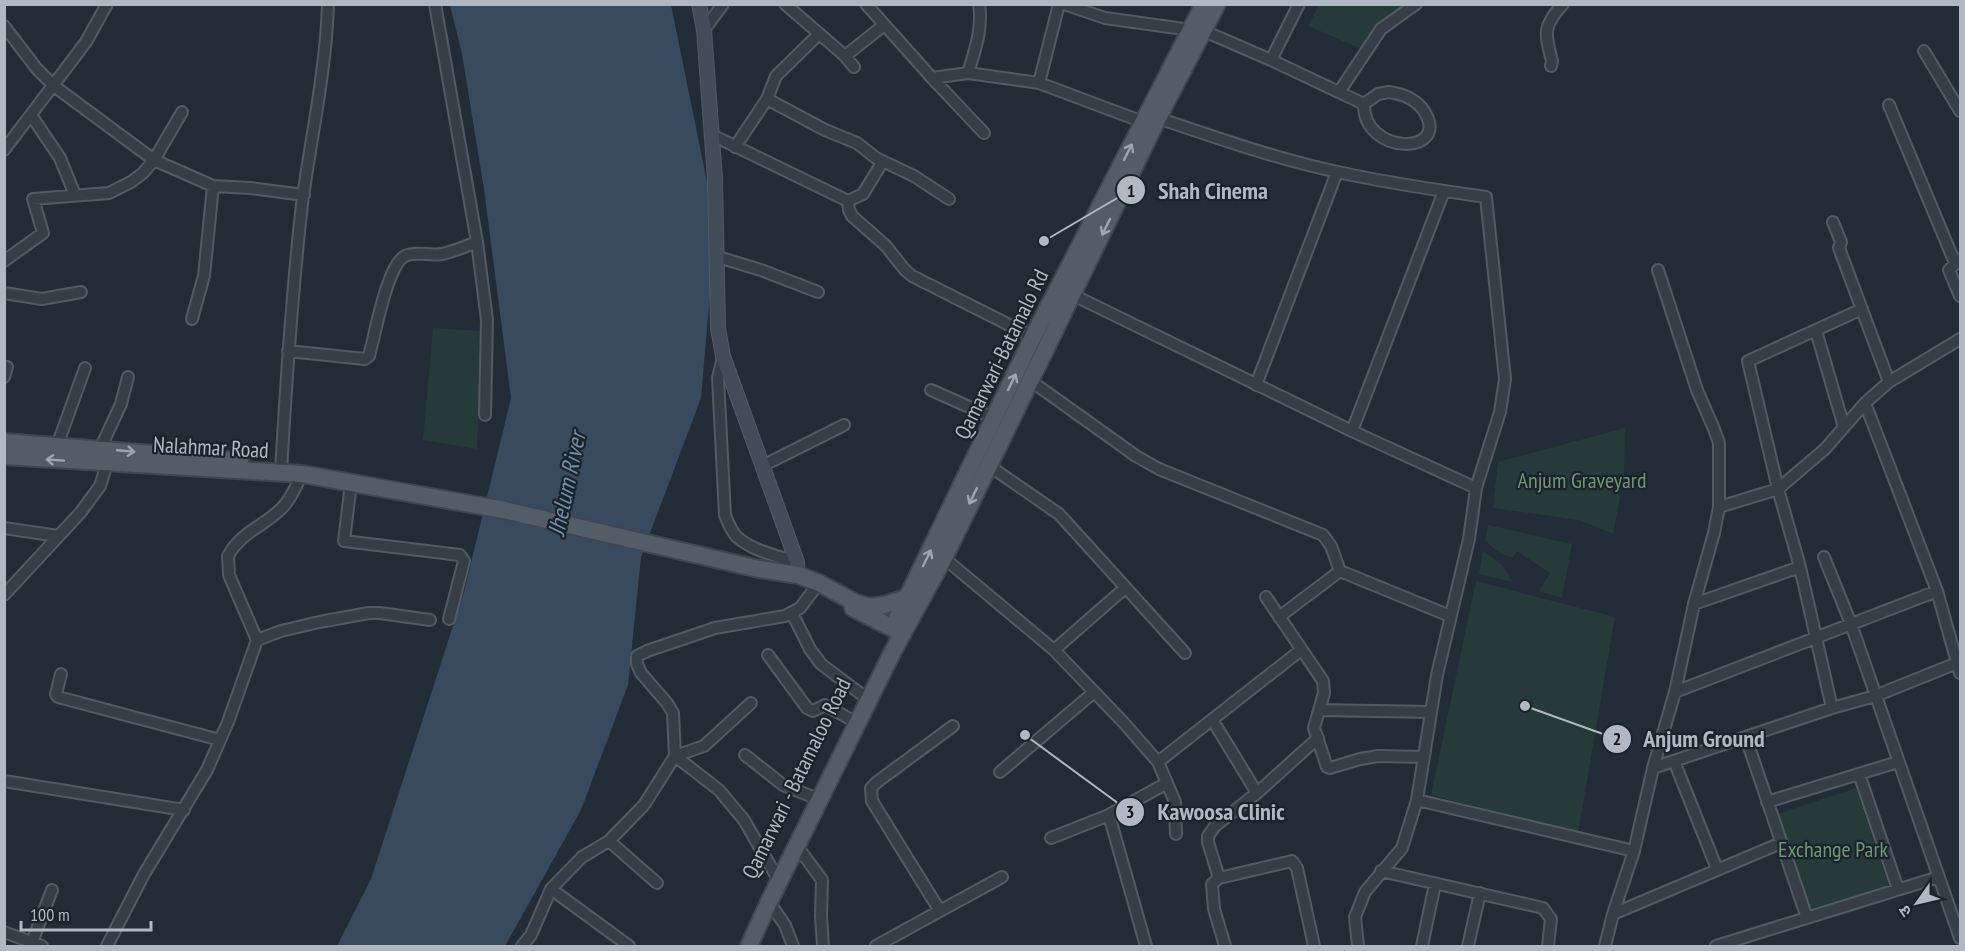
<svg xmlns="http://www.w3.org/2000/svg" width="1965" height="951" viewBox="0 0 1965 951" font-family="'PT Sans Narrow','Noto Sans Devanagari',sans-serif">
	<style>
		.green { fill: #263a39 }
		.water { fill: #384b5e }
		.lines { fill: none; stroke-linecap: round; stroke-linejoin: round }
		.street-casing { stroke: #525b64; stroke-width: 14 }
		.secondary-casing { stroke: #525b64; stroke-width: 16 }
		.primary-casing { stroke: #3e4750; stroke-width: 20 }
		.street { stroke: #353e46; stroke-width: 10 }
		.secondary { stroke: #434d59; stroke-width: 14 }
		.primary { stroke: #535d67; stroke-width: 16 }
		.oneway { stroke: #9da6b1 }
		.labels { text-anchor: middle; stroke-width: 4.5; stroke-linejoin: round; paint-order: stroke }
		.street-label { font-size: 22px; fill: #afb8c3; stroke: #1a232b }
		.park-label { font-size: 22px; fill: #709775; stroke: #1a232b }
		.water-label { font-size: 24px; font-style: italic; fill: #718ca5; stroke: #1a232b }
		.leader { fill: none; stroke: #afb8c3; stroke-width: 2 }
		.callout-dot { fill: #afb8c3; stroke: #1a232b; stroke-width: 2 }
		.mark-label { font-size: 18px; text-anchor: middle; font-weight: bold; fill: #111 }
		.callout-label { font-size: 24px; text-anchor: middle; font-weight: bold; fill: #afb8c3; stroke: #1a232b; stroke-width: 4.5; stroke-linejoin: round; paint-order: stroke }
	</style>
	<rect width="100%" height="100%" fill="#212c36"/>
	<!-- green -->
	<path class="green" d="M 1319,5 L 1407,5 L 1379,23 L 1359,48 L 1308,26 Z
		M 433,328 L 482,331 L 477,449 L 423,440 Z
		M 1625,428 L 1624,476 L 1613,534 L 1579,520 L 1493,508 L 1498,462 Z
		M 1488,525 L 1572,544 L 1562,598 L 1539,591 L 1550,573 L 1517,551 L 1513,557 C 1502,556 1493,549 1485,540 Z
		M 1483,551 L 1502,565 L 1513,582 L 1479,574 Z
		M 1476,581 L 1615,617 L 1578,833 L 1431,795 Z
		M 1856,788 L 1890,889 L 1812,916 L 1777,814 Z"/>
	<!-- water -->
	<path class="water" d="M 450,5 L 671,5 L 716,226 L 701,398 L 641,557 L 628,685 L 581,810 L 505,946 L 337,946 L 371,879 L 464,592 L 511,398 L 484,189 L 462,54 Z"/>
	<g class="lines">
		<!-- street casing -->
		<g class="street-casing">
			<path id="street" d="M 435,4 L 477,242 L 487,320 L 485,415
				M 785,4 L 845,56 L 854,67
				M 866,4 L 932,78 L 968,73 L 1039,83 L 1143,122
				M 1064,4 L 1105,18 L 1191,30
				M 4,26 L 37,69 L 54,86 L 154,160 L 213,186 L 250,188 L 304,195
				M 704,30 L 723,4
				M 1204,31 L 1271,60 L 1364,104
				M 1924,51 L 1960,111
				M 845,56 L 884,25
				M 1271,60 L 1299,4
				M 1551,66 L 1552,61 C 1545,33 1542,27 1563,4
				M 968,73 C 975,50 983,28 979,4
				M 932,78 L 984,133
				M 1039,83 L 1059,4
				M 1339,92 L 1381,29 L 1416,4
				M 1389,92 C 1403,94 1416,99 1424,111 C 1452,156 1363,156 1364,104 L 1378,94 Z
				M 767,99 L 825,130 L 857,143 L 876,158 L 914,176 L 949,199
				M 1889,105 L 1955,263
				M 31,115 L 60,158 L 75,195
				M 1158,118 C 1217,138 1277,159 1338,172 C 1386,183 1437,190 1486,197 L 1505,379 L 1500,412 L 1476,488
				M 712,135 L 848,201 L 849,210 L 852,216 L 886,246 L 905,270 L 912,276 L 1033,337
				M 735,147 L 767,99 L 776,76 L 819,34
				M 4,150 L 86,42 L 107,4
				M 848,201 L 863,194 L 883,161
				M 1833,222 L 1841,242 L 1839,248 L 1889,382
				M 718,257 L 761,270 L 818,292
				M 1960,259 L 1949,270 L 1960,296
				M 4,261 L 43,233 L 33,199 L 109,193 L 131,182 L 143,173 L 154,160 L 182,112
				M 1658,270 L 1697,390 L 1714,429 L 1719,443 L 1719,507
				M 4,293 L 42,299 L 81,292
				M 1073,295 L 1352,431 L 1476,488 L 1469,539 L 1437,675 L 1417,800 L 1402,848 L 1365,892 L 1355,917 L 1358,946
				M 192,319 L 204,276 L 213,186
				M 1816,331 L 1844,427
				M 288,351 L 365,359 L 369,356 C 375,335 387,265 405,256 C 415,251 430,256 442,254 C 453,252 466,246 477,242
				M 723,357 L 718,378 L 725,515 C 728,523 731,531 737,537 C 753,551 777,556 797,562
				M 4,377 L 7,367
				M 1031,381 L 1136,456 L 1159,469 L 1323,535 L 1331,546 L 1340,571 L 1450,616
				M 1256,385 L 1337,172
				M 931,390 L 994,418
				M 1865,403 L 1937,591 L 1960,673
				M 1352,431 L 1444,191
				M 57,446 L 85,368
				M 100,449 L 121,404 L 128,377
				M 988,465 L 1059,514 L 1185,653
				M 762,466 L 844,425
				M 281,472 C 286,383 292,293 302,204 C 311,137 326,71 328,4
				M 351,483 L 344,541 L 460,555 L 464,561 L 449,619
				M 4,528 L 58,536
				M 1824,557 L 1851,624 L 1960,938
				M 944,558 L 1054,650 L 1124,723 L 1158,762 L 1175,802 L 1176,834
				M 4,595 L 80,513 L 100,486 L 107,464
				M 1266,597 L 1323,681 L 1324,693 L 1314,728 L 1327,767 L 1330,768 L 1360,759 L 1378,756 L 1424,757
				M 1694,604 L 1800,567
				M 792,613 L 810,649 L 821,664 L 861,694
				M 1279,617 L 1340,571
				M 257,640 L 229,575 L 228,556 C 241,532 264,526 282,508 C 291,499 296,486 302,474
				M 1054,650 L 1125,588
				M 768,655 L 807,708 L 813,711 L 825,705 L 850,719
				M 61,674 L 56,694 L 58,697 L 220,740
				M 1675,692 L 1937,591
				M 1832,708 L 1800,567 L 1778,489 L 1748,361 L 1862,309
				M 1319,710 L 1431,712
				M 1213,721 L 1257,793
				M 1746,738 L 1805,912
				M 745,755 L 783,785 L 813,797
				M 675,756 L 719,790 L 744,820 L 775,874
				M 675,756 L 704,746 L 751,703
				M 1674,761 L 1717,869
				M 1158,762 L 1301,650
				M 1653,768 L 1832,708 L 1875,696 L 1957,663 L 1960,658
				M 1000,772 L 1093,693
				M 1859,774 L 1898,889
				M 4,781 L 184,810
				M 1417,800 L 1634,851
				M 1767,802 L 1898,762
				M 1051,838 L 1109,815
				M 609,841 L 657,883
				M 797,846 L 822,880 L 821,916 L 823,946
				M 1381,871 L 1543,908 L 1551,919 L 1548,946
				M 1219,878 L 1292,861 L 1297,868 L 1314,946
				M 551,889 L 629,946
				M 769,902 L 785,925 L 793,946
				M 940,911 L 872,801 L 871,788 L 877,782 L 953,726
				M 1613,914 L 1781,843
				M 4,932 L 42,946
				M 32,942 L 52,890
				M 107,946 L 144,874 L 207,770 L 228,722 L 257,640 L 281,631 L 319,622 L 369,613 L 380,613 L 430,620
				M 522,946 L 531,935 L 551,889 L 582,857 L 609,841 L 644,805 L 675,756 L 673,713 L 667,703 L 641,673 L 637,664 L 637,656 L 647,651 L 715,628 L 785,616 L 800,608 L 819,583
				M 876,946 L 1002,877
				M 1146,946 L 1109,815 L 1167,783
				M 1225,946 L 1214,909 L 1212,884 L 1219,878 L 1208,842 L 1208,836 L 1215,826 L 1257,793 L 1318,738
				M 1422,946 L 1435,884
				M 1468,946 L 1480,893
				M 1605,946 L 1613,914 L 1634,851 L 1653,768 L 1675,692 L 1694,604 L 1714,533 L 1719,507 L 1778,489 L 1825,449 L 1865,403 L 1889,382 L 1960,339
				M 1716,946 L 1939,877"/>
		</g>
		<!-- secondary casing -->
		<g class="secondary-casing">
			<path id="secondary" d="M 699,4 L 704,30 L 715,179 L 718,328 L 723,356 L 797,562 L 798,575"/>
		</g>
		<!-- primary casing -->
		<g class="primary-casing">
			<path id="primary" d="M 4,442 L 240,461
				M 4,456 L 302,474 L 504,510 L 759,569 L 798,575 L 819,583 L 856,603 L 870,607 L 884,605 L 909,597
				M 853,608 L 902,633
				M 896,621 L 1033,337 L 1204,4
				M 749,946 L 769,902 L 893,651 L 944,558 L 1158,118 L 1217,4"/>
		</g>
		<!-- street -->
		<use href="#street" class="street"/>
		<!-- secondary -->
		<use href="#secondary" class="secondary"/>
		<!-- primary -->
		<use href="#primary" class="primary"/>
	</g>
	<!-- one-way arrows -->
	<defs><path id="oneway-shaft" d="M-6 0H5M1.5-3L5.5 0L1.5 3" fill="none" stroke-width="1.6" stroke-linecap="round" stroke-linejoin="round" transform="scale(1.5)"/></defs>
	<g class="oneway">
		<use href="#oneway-shaft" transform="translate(1128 152) rotate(-63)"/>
		<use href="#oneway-shaft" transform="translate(1106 227) rotate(116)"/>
		<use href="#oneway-shaft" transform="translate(1012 382) rotate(-64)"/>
		<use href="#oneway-shaft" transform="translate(126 451) rotate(5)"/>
		<use href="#oneway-shaft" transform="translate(55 460) rotate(-176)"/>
		<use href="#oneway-shaft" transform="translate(973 496) rotate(116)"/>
		<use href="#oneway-shaft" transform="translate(927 558) rotate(-64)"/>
	</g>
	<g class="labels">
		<!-- street labels -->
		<g class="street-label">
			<text transform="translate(1001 354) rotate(-64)" y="8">Qamarwari-Batamalo Rd</text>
			<text transform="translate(211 447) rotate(3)" y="8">Nalahmar Road</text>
			<text transform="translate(796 778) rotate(-64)" y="8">Qamarwari - Batamaloo Road</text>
		</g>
		<!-- park labels -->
		<g class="park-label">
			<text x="1582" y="488">Anjum Graveyard</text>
			<text x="1833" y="857">Exchange Park</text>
		</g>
		<!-- water labels -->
		<g class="water-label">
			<text transform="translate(567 484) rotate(-78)" y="8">Jhelum River</text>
		</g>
	</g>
	<!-- callouts -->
	<path class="leader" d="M1044 241L1131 190M1525 706L1617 739M1025 735L1130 812"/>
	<g class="callout-dot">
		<circle cx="1044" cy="241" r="6"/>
		<circle cx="1525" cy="706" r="6"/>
		<circle cx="1025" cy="735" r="6"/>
		<circle cx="1131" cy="190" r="15"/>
		<circle cx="1617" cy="739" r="15"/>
		<circle cx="1130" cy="812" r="15"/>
	</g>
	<g class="mark-label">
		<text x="1131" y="197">1</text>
		<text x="1617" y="745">2</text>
		<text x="1130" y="818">3</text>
	</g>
	<g class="callout-label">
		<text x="1213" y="199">Shah Cinema</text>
		<text x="1704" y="747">Anjum Ground</text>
		<text x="1221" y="820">Kawoosa Clinic</text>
	</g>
	<!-- border -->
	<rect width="1965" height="951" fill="none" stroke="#afb8c3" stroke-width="12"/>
	<!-- north arrow -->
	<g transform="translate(1917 903) rotate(236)" stroke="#1a232b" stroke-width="4.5" paint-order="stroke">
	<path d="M0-4.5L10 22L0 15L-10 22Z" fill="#afb8c3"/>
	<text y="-9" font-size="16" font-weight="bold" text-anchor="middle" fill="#afb8c3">उ</text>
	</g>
	<!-- scale -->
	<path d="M21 921v9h130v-9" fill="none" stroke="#afb8c3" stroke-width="3"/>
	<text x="30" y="921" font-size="18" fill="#afb8c3" stroke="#1a232b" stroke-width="4.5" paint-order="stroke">100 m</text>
</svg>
